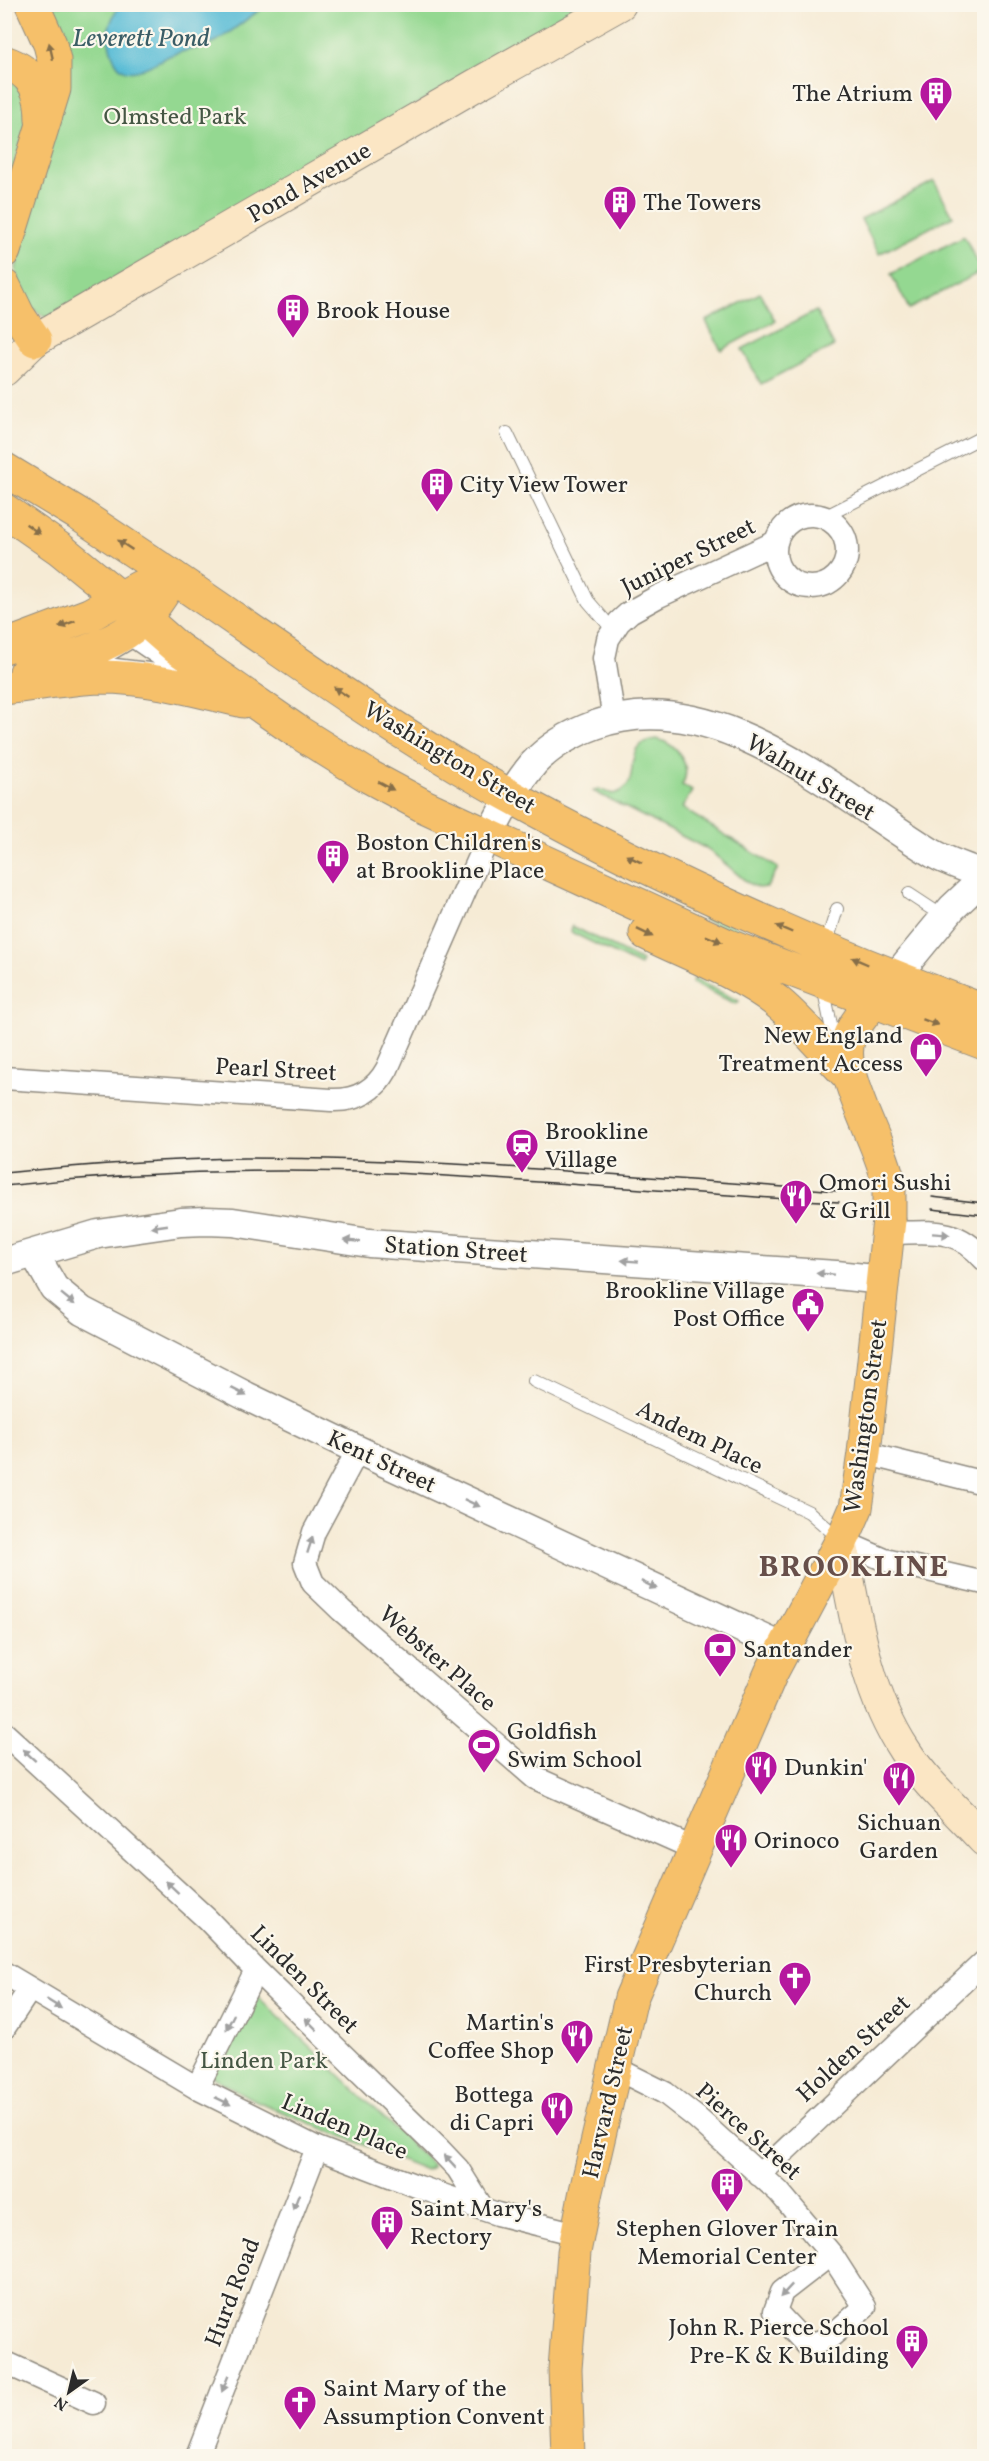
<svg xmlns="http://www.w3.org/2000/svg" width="989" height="2461" viewBox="0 0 989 2461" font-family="Vollkorn,serif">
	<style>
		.green { fill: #94d891; stroke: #60825e; stroke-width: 1.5 }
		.water { fill: #56bbd5; stroke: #407380; stroke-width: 1.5 }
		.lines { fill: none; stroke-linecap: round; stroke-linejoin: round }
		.service-casing { stroke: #908b80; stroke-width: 14 }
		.pedestrian-casing { stroke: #908b80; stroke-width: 19 }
		.minor-casing { stroke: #908b80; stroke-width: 25 }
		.tertiary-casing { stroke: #908b80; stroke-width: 31 }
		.secondary-casing { stroke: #908b80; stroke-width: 34 }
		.primary-casing { stroke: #908b80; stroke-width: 35 }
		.trunk-casing { stroke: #908b80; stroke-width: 35 }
		.service { stroke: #fff; stroke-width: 12 }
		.pedestrian { stroke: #fff; stroke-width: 16 }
		.minor { stroke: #fff; stroke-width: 22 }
		.tertiary { stroke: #fff; stroke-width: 28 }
		.secondary { stroke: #fbe6c4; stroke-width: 32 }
		.primary { stroke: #f6c06b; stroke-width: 33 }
		.trunk { stroke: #f6c06b; stroke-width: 33 }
		.tram { stroke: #2b2b2b; stroke-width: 1.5 }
		.primary-bridge-casing { stroke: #908b80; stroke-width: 35; stroke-linecap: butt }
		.primary-bridge { stroke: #f6c06b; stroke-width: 33 }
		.oneway { fill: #866e48 }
		.oneway2 { fill: #a0a0a0 }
		.labels { text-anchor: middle; stroke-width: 4.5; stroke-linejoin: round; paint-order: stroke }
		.poi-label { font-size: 24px; fill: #2b2b2b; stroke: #fbf7ec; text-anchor: start }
		.park-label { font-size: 24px; fill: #455644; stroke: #fbf7ec }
		.street-label { font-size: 24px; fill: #2b2b2b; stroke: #fbf7ec }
		.water-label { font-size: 26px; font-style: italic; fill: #3a5d66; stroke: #fbf7ec }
		.district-label { font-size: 30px; font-weight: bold; letter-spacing: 1.5px; fill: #674f4a; stroke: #fbf7ec }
	</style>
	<rect width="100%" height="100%" fill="#fbf7ec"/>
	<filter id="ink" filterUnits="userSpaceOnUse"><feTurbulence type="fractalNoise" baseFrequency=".0167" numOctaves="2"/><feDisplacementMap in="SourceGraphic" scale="12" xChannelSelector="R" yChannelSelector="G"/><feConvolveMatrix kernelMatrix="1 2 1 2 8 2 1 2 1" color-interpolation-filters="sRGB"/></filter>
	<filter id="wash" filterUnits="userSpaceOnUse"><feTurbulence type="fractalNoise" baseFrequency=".008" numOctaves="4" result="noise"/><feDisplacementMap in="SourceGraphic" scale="24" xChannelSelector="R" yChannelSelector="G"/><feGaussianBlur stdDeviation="1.35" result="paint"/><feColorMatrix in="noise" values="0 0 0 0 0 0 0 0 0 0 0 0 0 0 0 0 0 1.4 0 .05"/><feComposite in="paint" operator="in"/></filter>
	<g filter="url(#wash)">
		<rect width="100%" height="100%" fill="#f6ebd5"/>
		<!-- green -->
		<path class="green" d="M 50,5 L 588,5 L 47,318 C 25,307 17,291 16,268 L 67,59 Z
			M 5,78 L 19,88 L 32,110 L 5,192 Z
			M 934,181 L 953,216 L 879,254 L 861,219 Z
			M 964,236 L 982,271 L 909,309 L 891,274 Z
			M 760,293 L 775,321 L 721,350 L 706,321 Z
			M 816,311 L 834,346 L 761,384 L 742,349 Z
			M 657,739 C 677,744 693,766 682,785 L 692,791 L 682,808 L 778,868 L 767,887 L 758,888 L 748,883 L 709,850 L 593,791 L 598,789 L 613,794 C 648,786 615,742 657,739 Z
			M 704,916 C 719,920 745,926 754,939 L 703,920 Z
			M 572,926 L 642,961 L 640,966 L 577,935 L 571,932 Z
			M 694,979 L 739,1001 L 736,1004 L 692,983 Z
			M 253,1992 L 432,2164 L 432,2167 L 426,2170 L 282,2112 L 250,2098 L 209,2075 Z"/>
		<!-- water -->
		<path class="water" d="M 119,5 L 119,4 L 268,5 C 248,16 231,34 211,44 C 197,50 180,50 167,57 C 149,65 124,86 113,56 C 104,32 108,27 119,5 Z"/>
	</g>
	<g filter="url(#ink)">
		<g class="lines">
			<!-- service casing -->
			<g class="service-casing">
				<path id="service" d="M 507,433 L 588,601 L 613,630
					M 824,517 L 984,436
					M 909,894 L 944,917
					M 825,948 L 837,909
					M 823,986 L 832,1030 L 839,1050
					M 534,1381 L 809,1512 L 841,1540"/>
			</g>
			<!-- pedestrian casing -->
			<g class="pedestrian-casing">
				<path id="pedestrian" d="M 132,639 L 182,673 L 182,675 L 98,665 L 100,658 Z"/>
			</g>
			<!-- minor casing -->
			<g class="minor-casing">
				<path id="minor" d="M775 551a36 36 0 1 1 72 0a36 36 0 1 1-72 0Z
					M 614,719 L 604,658 L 608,639 L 619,622 L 630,612 L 657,597 L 776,542
					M 4,1078 L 331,1100 C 356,1101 375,1091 387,1069 L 489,836
					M 888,1233 C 930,1233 954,1225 984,1259
					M 358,1450 L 314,1532 L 305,1563 L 313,1583 L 341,1610 L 535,1778 L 695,1849
					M 864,1453 L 984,1483
					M 841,1541 L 885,1560 L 984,1583
					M 4,1733 L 207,1919 L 256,1970 L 440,2150 L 458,2169 L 483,2209
					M 4,1973 L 197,2088 L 317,2148 L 419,2187 L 497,2214 L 577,2234
					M 4,2028 L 30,1989
					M 615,2068 L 665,2093 L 697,2118 L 779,2192 L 831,2254 L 865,2307 L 829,2338 L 808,2346 L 775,2311 L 782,2292 L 831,2254
					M 197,2088 L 256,1970
					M 759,2175 L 984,1962
					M 4,2362 L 94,2403
					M 197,2456 L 317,2148"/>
			</g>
			<!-- tertiary casing -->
			<g class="tertiary-casing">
				<path id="tertiary" d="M 489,836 C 502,811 515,785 534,763 C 550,746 573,733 595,725 C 716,681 838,796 934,854 C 950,863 968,868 984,875
					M 896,976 L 952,908 L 984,878
					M 34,1253 L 54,1288 L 82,1311 L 246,1396 L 358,1450 L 784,1648
					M 4,1262 L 98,1234 L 181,1222 L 206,1221 L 233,1222 L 369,1243 L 836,1275 L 883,1280"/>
			</g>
			<!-- secondary casing -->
			<g class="secondary-casing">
				<path id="secondary" d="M 4,370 L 35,340 L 474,86 L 620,4
					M 841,1541 C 855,1612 864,1689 905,1751 C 926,1784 958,1811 984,1840"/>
			</g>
			<!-- primary casing -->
			<g class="primary-casing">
				<path id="primary" d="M 4,469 L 80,515 L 173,577
					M 4,510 L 60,549 L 119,597
					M 889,1186 C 884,1145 833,1072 850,1035 C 859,1015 879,997 893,980
					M 568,2456 L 565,2369 L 574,2252 L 586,2191 L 631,1998 L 771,1673 L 844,1536 L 856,1508 L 864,1453 L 889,1220"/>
			</g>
			<!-- trunk casing -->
			<g class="trunk-casing">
				<path id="trunk" d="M 4,62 C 34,72 42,91 42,120
					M 4,251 L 54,89 L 54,60 L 50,44 L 32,4
					M 4,286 L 18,315 L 35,340
					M 173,577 C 268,641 361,709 459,767 C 626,864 804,944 984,1011
					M 119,597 L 177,648 L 298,732 L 370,777 L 424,806 L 726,945 L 984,1043
					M 4,647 L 89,615 L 140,587
					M 26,672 C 65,658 113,648 143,619 C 155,607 164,591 173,577
					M 4,688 C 36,684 69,678 101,677 C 150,677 196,690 243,701
					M 646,933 C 686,953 741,973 776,1001 C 802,1022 825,1052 849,1076"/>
			</g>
			<!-- service -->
			<use href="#service" class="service"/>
			<!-- pedestrian -->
			<use href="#pedestrian" class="pedestrian"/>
			<!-- minor -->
			<use href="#minor" class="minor"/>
			<!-- tertiary -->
			<use href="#tertiary" class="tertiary"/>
			<!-- secondary -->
			<use href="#secondary" class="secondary"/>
			<!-- primary -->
			<use href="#primary" class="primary"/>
			<!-- trunk -->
			<use href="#trunk" class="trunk"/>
			<!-- tram -->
			<path class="tram" d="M 4,1173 C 84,1165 165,1159 245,1158 C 443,1158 642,1177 839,1191
				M 4,1186 C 132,1172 262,1168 390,1173 C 540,1180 689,1194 839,1202
				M 932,1197 L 984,1203
				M 932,1209 L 984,1215"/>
			<!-- primary-bridge casing -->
			<g class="primary-bridge-casing">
				<path id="primary-bridge" d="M 889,1186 L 889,1220"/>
			</g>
			<!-- primary-bridge -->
			<use href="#primary-bridge" class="primary-bridge"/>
		</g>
		<!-- one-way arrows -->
		<defs><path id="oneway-solid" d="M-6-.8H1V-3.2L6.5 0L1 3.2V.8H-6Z" transform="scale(1.5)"/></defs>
		<g class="oneway">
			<use href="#oneway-solid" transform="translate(51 51) rotate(-103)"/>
			<use href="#oneway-solid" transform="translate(33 529) rotate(35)"/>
			<use href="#oneway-solid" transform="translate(125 545) rotate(-146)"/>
			<use href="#oneway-solid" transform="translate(67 624) rotate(160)"/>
			<use href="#oneway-solid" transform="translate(341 692) rotate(-146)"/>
			<use href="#oneway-solid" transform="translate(386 786) rotate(28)"/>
			<use href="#oneway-solid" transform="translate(634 859) rotate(-154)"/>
			<use href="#oneway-solid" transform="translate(784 929) rotate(-157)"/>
			<use href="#oneway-solid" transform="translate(645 933) rotate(26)"/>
			<use href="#oneway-solid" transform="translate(714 939) rotate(23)"/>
			<use href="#oneway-solid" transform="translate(860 961) rotate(-157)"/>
			<use href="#oneway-solid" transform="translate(930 1022) rotate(21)"/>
		</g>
		<g class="oneway2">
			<use href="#oneway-solid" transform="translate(159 1226) rotate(172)"/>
			<use href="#oneway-solid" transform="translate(941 1234) rotate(4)"/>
			<use href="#oneway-solid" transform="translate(352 1241) rotate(-174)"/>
			<use href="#oneway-solid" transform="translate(630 1261) rotate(-176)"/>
			<use href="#oneway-solid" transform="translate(825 1274) rotate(-176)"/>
			<use href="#oneway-solid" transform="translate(68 1299) rotate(39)"/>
			<use href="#oneway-solid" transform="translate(239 1392) rotate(27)"/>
			<use href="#oneway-solid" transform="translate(472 1503) rotate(25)"/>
			<use href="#oneway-solid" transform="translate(310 1545) rotate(-72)"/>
			<use href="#oneway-solid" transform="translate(649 1585) rotate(25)"/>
			<use href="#oneway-solid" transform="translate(29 1755) rotate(-138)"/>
			<use href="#oneway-solid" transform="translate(172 1887) rotate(-137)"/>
			<use href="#oneway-solid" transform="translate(54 2004) rotate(32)"/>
			<use href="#oneway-solid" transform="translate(230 2022) rotate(117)"/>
			<use href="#oneway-solid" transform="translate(311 2024) rotate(-135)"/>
			<use href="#oneway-solid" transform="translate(223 2101) rotate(26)"/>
			<use href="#oneway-solid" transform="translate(450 2161) rotate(-133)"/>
			<use href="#oneway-solid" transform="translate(296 2202) rotate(111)"/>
			<use href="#oneway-solid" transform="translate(786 2291) rotate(133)"/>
			<use href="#oneway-solid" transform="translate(225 2384) rotate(112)"/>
		</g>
	</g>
	<!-- icons -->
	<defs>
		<g id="building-pin" transform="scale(1.725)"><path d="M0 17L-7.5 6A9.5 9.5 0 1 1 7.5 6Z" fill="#b5179e" stroke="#fbf7ec"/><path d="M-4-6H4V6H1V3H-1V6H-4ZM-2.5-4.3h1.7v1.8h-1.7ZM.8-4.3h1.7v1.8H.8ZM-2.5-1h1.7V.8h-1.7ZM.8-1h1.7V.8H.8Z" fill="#fff"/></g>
		<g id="shop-pin" transform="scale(1.725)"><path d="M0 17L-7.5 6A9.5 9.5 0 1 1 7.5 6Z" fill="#b5179e" stroke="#fbf7ec"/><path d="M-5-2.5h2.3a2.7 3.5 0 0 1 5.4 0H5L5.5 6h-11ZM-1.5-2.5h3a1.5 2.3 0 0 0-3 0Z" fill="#fff"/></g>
		<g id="station-pin" transform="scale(1.725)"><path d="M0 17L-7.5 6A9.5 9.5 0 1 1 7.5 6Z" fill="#b5179e" stroke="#fbf7ec"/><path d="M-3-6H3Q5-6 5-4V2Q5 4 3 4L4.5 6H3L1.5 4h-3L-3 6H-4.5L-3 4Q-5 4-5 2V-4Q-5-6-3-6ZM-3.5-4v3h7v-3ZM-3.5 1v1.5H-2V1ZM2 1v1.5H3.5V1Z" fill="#fff"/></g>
		<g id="restaurant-pin" transform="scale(1.725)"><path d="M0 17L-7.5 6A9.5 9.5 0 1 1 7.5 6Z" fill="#b5179e" stroke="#fbf7ec"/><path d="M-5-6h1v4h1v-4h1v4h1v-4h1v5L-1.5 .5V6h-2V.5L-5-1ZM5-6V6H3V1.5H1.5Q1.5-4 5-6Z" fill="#fff"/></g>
		<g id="civic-pin" transform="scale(1.725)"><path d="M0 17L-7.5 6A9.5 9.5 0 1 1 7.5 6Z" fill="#b5179e" stroke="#fbf7ec"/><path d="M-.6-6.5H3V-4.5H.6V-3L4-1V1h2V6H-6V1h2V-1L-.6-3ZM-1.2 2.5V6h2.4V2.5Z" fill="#fff"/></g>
		<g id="bank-pin" transform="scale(1.725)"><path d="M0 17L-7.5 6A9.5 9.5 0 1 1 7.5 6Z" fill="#b5179e" stroke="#fbf7ec"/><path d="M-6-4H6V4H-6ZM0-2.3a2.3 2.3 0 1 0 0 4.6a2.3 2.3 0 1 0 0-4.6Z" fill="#fff"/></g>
		<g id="stadium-pin" transform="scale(1.725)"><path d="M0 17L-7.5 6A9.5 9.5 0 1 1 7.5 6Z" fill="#b5179e" stroke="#fbf7ec"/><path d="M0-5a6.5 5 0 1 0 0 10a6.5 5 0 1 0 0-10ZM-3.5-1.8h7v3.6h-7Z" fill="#fff"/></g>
		<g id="church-pin" transform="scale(1.725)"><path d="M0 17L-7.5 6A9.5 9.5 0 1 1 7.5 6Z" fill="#b5179e" stroke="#fbf7ec"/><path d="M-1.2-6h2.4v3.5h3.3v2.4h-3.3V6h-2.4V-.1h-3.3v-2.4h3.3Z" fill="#fff"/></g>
	</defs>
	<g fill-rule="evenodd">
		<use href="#building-pin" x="936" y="93"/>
		<use href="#building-pin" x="620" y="202"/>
		<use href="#building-pin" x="293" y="310"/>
		<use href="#building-pin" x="437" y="484"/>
		<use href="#building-pin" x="333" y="856"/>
		<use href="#shop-pin" x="926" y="1049"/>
		<use href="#station-pin" x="522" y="1145"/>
		<use href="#restaurant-pin" x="796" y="1196"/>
		<use href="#civic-pin" x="808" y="1304"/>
		<use href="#bank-pin" x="720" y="1649"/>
		<use href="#stadium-pin" x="484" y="1745"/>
		<use href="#restaurant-pin" x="761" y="1767"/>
		<use href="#restaurant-pin" x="899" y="1778"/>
		<use href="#restaurant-pin" x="731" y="1840"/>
		<use href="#church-pin" x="795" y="1978"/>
		<use href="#restaurant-pin" x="577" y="2036"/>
		<use href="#restaurant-pin" x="557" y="2108"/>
		<use href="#building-pin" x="727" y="2184"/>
		<use href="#building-pin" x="387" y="2222"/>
		<use href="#building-pin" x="912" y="2341"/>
		<use href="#church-pin" x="300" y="2402"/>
	</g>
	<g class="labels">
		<!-- poi labels -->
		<g class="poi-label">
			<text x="913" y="101" text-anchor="end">The Atrium</text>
			<text x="643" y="210">The Towers</text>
			<text x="316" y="318">Brook House</text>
			<text x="460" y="492">City View Tower</text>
			<text x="356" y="850">Boston Children's<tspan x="356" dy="28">at Brookline Place</tspan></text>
			<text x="903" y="1043" text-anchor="end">New England<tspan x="903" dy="28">Treatment Access</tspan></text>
			<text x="545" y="1139">Brookline<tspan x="545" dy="28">Village</tspan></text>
			<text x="819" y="1190">Omori Sushi<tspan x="819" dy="28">&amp; Grill</tspan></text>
			<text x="785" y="1298" text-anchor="end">Brookline Village<tspan x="785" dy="28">Post Office</tspan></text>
			<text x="743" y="1657">Santander</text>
			<text x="507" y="1739">Goldfish<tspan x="507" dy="28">Swim School</tspan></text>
			<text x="784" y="1775">Dunkin'</text>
			<text x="899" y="1830" text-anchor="middle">Sichuan<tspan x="899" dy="28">Garden</tspan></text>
			<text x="754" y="1848">Orinoco</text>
			<text x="772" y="1972" text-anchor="end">First Presbyterian<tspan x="772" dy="28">Church</tspan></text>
			<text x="554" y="2030" text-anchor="end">Martin's<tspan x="554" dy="28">Coffee Shop</tspan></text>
			<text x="534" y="2102" text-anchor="end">Bottega<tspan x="534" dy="28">di Capri</tspan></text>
			<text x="410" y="2216">Saint Mary's<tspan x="410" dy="28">Rectory</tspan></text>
			<text x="727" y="2236" text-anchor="middle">Stephen Glover Train<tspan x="727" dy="28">Memorial Center</tspan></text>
			<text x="889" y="2335" text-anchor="end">John R. Pierce School<tspan x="889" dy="28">Pre-K &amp; K Building</tspan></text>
			<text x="323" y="2396">Saint Mary of the<tspan x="323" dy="28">Assumption Convent</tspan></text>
		</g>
		<!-- park labels -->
		<g class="park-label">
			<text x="175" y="124">Olmsted Park</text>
			<text x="264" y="2068">Linden Park</text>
		</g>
		<!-- street labels -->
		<g class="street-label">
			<text transform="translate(309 182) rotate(-30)" y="8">Pond Avenue</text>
			<text transform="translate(688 556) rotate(-26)" y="8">Juniper Street</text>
			<text transform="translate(450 757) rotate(31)" y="8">Washington Street</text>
			<text transform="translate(811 777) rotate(31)" y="8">Walnut Street</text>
			<text transform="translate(276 1069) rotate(3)" y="8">Pearl Street</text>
			<text transform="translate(456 1249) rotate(4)" y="8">Station Street</text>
			<text transform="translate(865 1416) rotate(-82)" y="8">Washington Street</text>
			<text transform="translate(700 1437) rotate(26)" y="8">Andem Place</text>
			<text transform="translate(382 1461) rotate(25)" y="8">Kent Street</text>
			<text transform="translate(438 1658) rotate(41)" y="8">Webster Place</text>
			<text transform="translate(305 1979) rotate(45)" y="8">Linden Street</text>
			<text transform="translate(853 2048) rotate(-43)" y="8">Holden Street</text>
			<text transform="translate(607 2102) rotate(-77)" y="8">Harvard Street</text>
			<text transform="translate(345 2126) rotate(23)" y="8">Linden Place</text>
			<text transform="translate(749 2131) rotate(42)" y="8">Pierce Street</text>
			<text transform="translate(232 2292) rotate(-69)" y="8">Hurd Road</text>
		</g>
		<!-- water labels -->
		<g class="water-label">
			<text x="141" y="46">Leverett Pond</text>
		</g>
		<!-- district labels -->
		<g class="district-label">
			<text x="854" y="1576">BROOKLINE</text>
		</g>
	</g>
	<!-- margin -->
	<rect width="989" height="2461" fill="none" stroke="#fbf7ec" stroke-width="24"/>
	<!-- north arrow -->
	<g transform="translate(69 2392) rotate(214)" stroke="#fbf7ec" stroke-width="4.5" paint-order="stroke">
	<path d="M0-4.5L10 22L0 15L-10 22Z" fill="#2b2b2b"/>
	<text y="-9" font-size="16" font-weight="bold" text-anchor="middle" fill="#2b2b2b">N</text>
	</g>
</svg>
